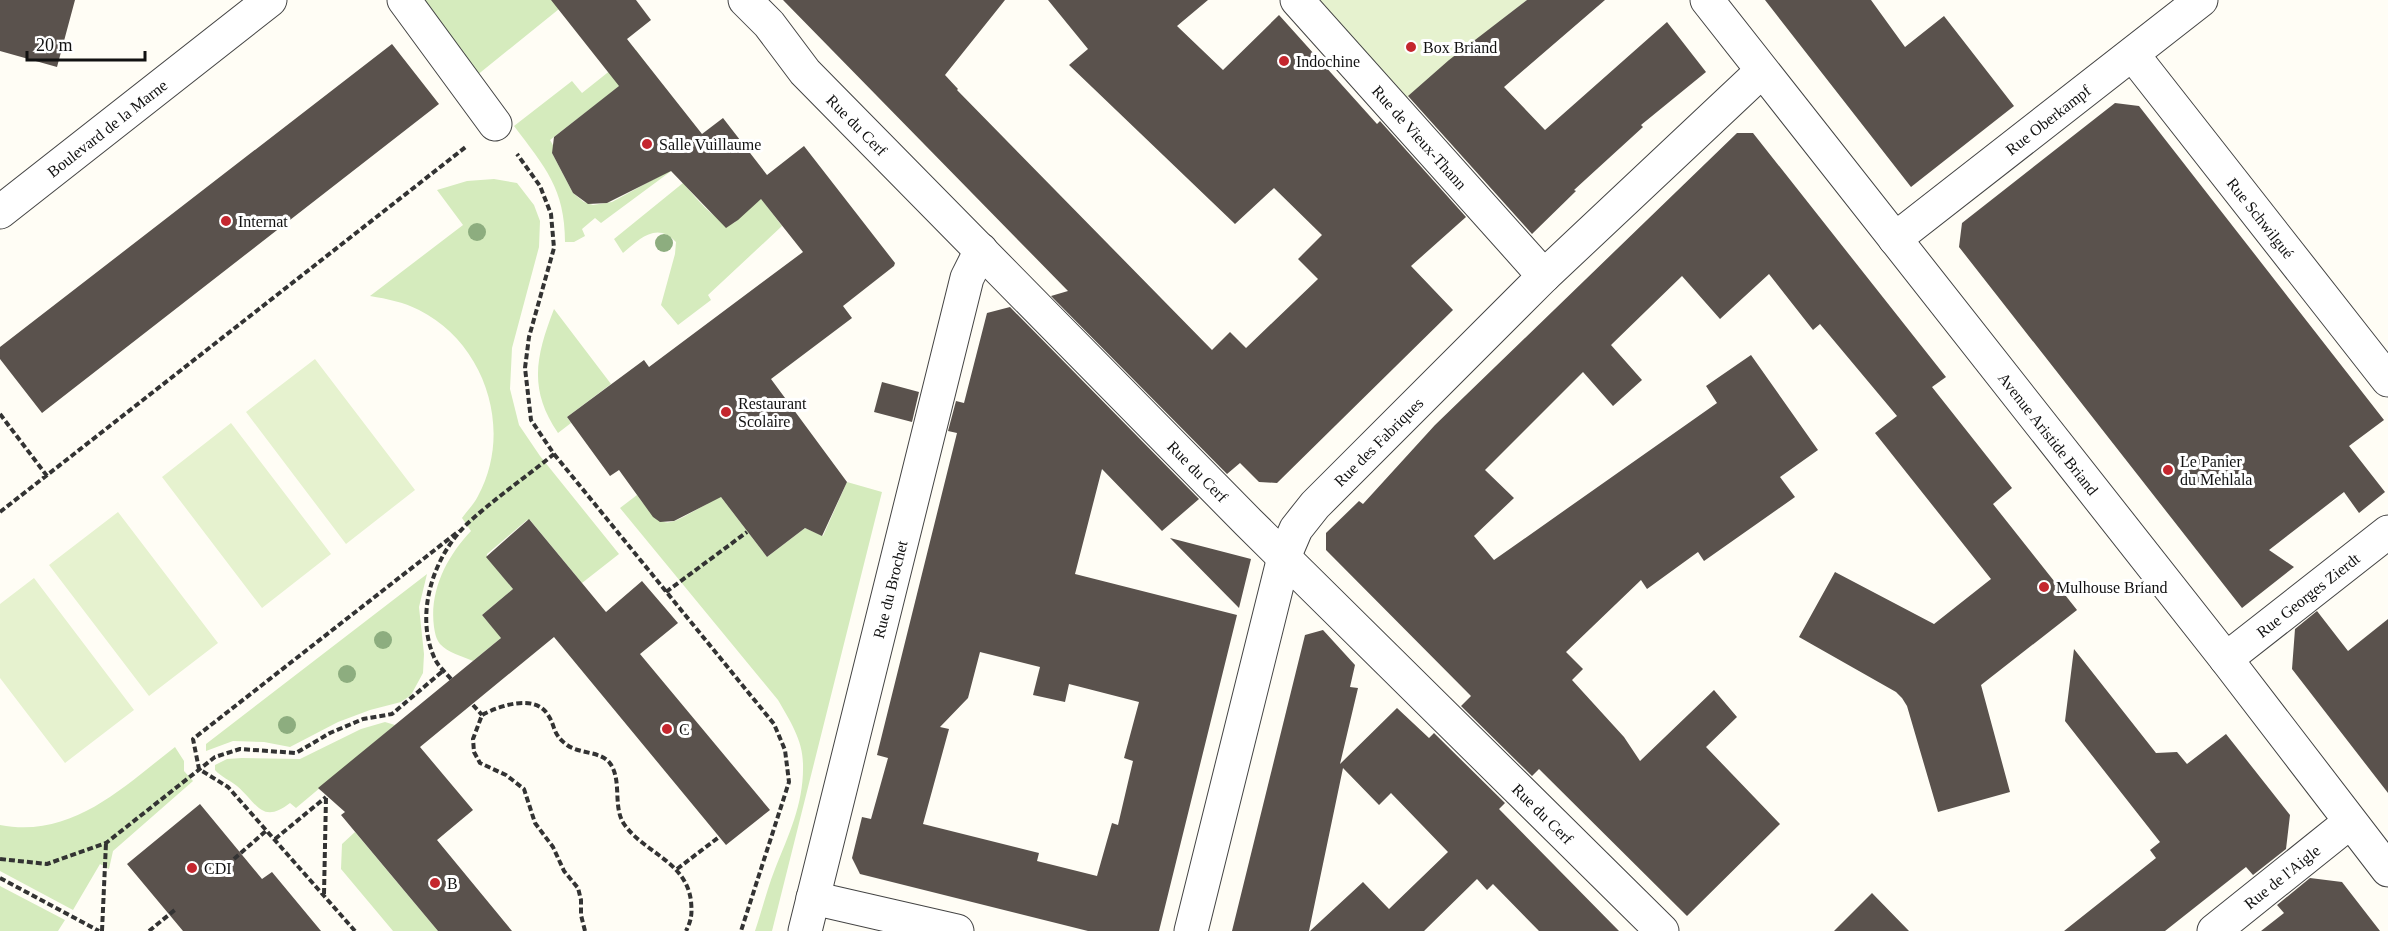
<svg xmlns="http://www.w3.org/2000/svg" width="2388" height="931" viewBox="0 0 2388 931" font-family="Georgia,serif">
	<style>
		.green { fill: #d5ebbd }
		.pitch { fill: #e6f2cf }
		.building { fill: #5a524d; fill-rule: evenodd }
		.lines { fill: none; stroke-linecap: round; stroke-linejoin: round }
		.minor-casing { stroke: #444; stroke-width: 35 }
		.path { stroke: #333; stroke-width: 4; stroke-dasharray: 6 3; stroke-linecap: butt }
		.minor { stroke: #fff; stroke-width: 33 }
		.tree { fill: #8dad7f }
		.poi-dot { fill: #c4262e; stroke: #fff; stroke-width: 2 }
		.labels { text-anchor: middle; stroke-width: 6; stroke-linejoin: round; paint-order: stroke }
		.poi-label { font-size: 16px; fill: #111; stroke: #fff; text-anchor: start }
		.street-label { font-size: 16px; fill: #111; stroke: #fff }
	</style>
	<rect width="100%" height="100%" fill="#fffdf5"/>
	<!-- green -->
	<path class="green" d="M 418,0 L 552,0 L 559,9 L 476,76 Z
		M 636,50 L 647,65 L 550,140 L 554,147 L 552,153 L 573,193 L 584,202 L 593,205 L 612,202 L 678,166 L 601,223 L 595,218 L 582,229 L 585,236 L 574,242 L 565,242 C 565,189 545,167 514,126 L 572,81 L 582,93 Z
		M 494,179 L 517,183 L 534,205 L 540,221 L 539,247 L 512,348 L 510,389 L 519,425 L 540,456 L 619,554 L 582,583 L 530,520 L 527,520 L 487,554 L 487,557 L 513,589 L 482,615 L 496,631 L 529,615 L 473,661 C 462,656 448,653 440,644 C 436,639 435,633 434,627 C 429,591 447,556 471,531 L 462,518 C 467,511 474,504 478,496 C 514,430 485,343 419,310 C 403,302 388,299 370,296 L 463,225 L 437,190 L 467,181 Z
		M 683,183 C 694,195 717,226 734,223 L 760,197 L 782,226 L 708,295 L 711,300 L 678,325 L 661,305 L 675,254 L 676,242 C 657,221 639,239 623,253 L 614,239 Z
		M 554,309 L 611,384 L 567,417 L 571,423 L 558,433 C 528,389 536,356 554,309 Z
		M 705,476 L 767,557 L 805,528 L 823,536 L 847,482 L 882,492 L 772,931 L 755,931 C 762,911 767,889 775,869 C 789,834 804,803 803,764 C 803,740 789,719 778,700 L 620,508 L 637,495 C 666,535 667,525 707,504 Z
		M 427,574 L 419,607 L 424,654 L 423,673 L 411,695 L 401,702 L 370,710 L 338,722 L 290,747 L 264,742 L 233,741 L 206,751 L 206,744 Z
		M 385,722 L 395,725 L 296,808 L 290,803 C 262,825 257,803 237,786 C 230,780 221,777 215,770 L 215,765 L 227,759 L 242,758 L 300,759 L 361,729 Z
		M 175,747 L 184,761 L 184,771 L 193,781 L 113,851 L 109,869 L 100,864 L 73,910 L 0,871 L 0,825 C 72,839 123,787 175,747 Z
		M 355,832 L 438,931 L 393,931 L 341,869 L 342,844 Z
		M 0,886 L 65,920 L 58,931 L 0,931 Z"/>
	<!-- pitch -->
	<path class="pitch" d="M 1315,0 L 1527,0 L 1448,62 L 1404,100 Z
		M 315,359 L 415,490 L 346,544 L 246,412 Z
		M 231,423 L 331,554 L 262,608 L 162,477 Z
		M 118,512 L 218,643 L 149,696 L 49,565 Z
		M 34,578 L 134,710 L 65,763 L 0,678 L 0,604 Z"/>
	<!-- building -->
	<path class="building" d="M 0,0 L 75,0 L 57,67 L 0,51 Z
		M 551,0 L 636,0 L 651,20 L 627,39 L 702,134 L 723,118 L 767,175 L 804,146 L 895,263 L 894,266 L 843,306 L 852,318 L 771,379 L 847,482 L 822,536 L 805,528 L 767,557 L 721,497 L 674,521 L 660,522 L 653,517 L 619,470 L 610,476 L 567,417 L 644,360 L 649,367 L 803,252 L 761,199 L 738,220 L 726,228 L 671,171 L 607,203 L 588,204 L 573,193 L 552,153 L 554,137 L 619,86 Z
		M 783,0 L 1005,0 L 945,75 L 958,89 L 957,90 L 1212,350 L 1230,332 L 1246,348 L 1318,279 L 1298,259 L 1322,235 L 1274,188 L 1235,224 L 1069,65 L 1088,49 L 1048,0 L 1208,0 L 1177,26 L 1223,70 L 1279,15 L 1377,124 L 1380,121 L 1466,217 L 1411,266 L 1453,310 L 1277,483 L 1259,482 L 1240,463 L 1227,474 L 1051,296 L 1068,291 Z
		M 1527,0 L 1605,0 L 1504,87 L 1545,130 L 1667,22 L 1706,72 L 1641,125 L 1643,127 L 1574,190 L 1576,191 L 1532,234 L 1408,96 L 1449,60 Z
		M 1765,0 L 1871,0 L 1905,47 L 1944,16 L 2014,106 L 1911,187 Z
		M 392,44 L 439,104 L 42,413 L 0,359 L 0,347 Z
		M 2115,103 L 2139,106 L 2384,420 L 2349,446 L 2385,492 L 2359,513 L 2344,492 L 2269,550 L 2294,567 L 2242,608 L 1959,247 L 1962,223 Z
		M 1737,133 L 1753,133 L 1946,377 L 1932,387 L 2012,488 L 1993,504 L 2077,610 L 1981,685 L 2010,792 L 1938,812 L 1907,706 L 1902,698 L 1896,692 L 1799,637 L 1835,572 L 1934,624 L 1991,579 L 1875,433 L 1897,416 L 1820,324 L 1813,330 L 1769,274 L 1720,319 L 1682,276 L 1611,345 L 1642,380 L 1613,406 L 1583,372 L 1485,470 L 1514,498 L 1474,536 L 1494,560 L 1717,403 L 1706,386 L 1751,355 L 1818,450 L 1780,477 L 1795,497 L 1704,561 L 1698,552 L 1647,589 L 1641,580 L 1566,652 L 1583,669 L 1572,680 L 1624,737 L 1640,761 L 1714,690 L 1737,717 L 1706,747 L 1780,824 L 1687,916 L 1539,769 L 1532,776 L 1461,706 L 1471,696 L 1326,550 L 1326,533 L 1359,501 L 1363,504 L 1435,425 Z
		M 1010,307 L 1199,499 L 1162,531 L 1102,469 L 1075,574 L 1237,615 L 1159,931 L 1088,931 L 860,874 L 852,858 L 862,817 L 871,819 L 888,758 L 877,755 L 957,433 L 948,431 L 956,401 L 964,403 L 987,313 ZM 980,652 L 1040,667 L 1033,695 L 1065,702 L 1069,684 L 1139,702 L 1124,758 L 1133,761 L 1118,825 L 1112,823 L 1097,876 L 1037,861 L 1039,853 L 923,824 L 949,729 L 940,727 L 968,698 Z
		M 882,382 L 919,392 L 912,422 L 874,412 Z
		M 529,519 L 606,612 L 642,581 L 678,623 L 640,654 L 770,810 L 726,845 L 554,637 L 420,747 L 473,810 L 437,840 L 512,931 L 438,931 L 341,815 L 345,812 L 318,788 L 501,638 L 482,615 L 513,589 L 486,557 Z
		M 1170,538 L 1251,559 L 1239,608 Z
		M 2317,611 L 2348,651 L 2388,619 L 2388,793 L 2292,669 L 2295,629 Z
		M 1323,630 L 1355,665 L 1350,687 L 1358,688 L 1340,764 L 1397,708 L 1429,738 L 1434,733 L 1505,803 L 1499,809 L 1619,931 L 1539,931 L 1493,884 L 1487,890 L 1477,879 L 1424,931 L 1310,931 L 1363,882 L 1389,909 L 1448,852 L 1391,793 L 1379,805 L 1343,768 L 1309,931 L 1232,931 L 1305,635 Z
		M 2074,649 L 2156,753 L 2177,752 L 2187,764 L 2226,734 L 2290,815 L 2286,849 L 2253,875 L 2246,867 L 2165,931 L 2064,931 L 2156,858 L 2150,850 L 2160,842 L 2065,721 Z
		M 200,804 L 262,879 L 272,872 L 321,931 L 183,931 L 127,864 Z
		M 2310,878 L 2342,882 L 2380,931 L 2261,931 L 2284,913 L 2277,905 Z
		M 1872,893 L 1909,931 L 1834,931 Z"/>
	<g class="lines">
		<!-- minor casing -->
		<g class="minor-casing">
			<g id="minor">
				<path d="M 404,0 L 495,124"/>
				<path id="s1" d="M 745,0 L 769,24 L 805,72 L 1248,522 L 1662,931"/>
				<path id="s2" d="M 1297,0 L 1544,276"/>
				<path id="s3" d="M 1707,0 L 2226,659 L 2388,870"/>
				<path id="s4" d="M 2133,55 L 2388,380"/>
				<path id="s5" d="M 0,212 L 270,0"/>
				<path id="s6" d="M 1895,239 L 2201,0"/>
				<path id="s7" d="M 2226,659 L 2388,532"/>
				<path d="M 813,898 L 957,931"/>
				<path id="s8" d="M 805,931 L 967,278 L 981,250"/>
				<path id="s9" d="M 1191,931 L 1284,557 L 1296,529 L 1315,505 L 1544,276 L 1762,71"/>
				<path id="s10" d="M 2214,931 L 2350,822"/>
			</g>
		</g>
		<!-- path -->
		<path class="path" d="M 0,414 L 47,476
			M 554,454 L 774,724 L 785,750 L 789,782 L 741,931
			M 0,512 L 467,146
			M 666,592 L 747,532
			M 451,679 C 445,672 437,665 434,657 C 415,614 433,558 465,526 C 492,500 525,478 554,454 L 531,420 L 525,368 L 529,337 L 554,248 L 551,214 L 540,186 L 517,154
			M 473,705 L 482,715
			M 275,839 L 326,797
			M 0,859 L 47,864 L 106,843 L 215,757 L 240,749 L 296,753 L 330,733 L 363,719 L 392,714 L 444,670
			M 234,859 L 267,830
			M 677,869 L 719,837
			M 0,878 L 99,931
			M 324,894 L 326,797
			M 102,931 L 106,843
			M 149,931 L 176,909
			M 355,931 L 228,787 L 199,769 L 193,739 L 459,531
			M 585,931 L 581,915 L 581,900 L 578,888 L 564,871 L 553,847 L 535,823 L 524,789 L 506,775 L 480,763 L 474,752 L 473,739 L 482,715 C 499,706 535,693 548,715 C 556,727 552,734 567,745 C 580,754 599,751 609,762 C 623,779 612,806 624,824 C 644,853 686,861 691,901 C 692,913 692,919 686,931"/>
		<!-- minor -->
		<use href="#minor" class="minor"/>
	</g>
	<!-- trees -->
	<g class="tree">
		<circle cx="477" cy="232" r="9"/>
		<circle cx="664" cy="243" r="9"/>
		<circle cx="383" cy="640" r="9"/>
		<circle cx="347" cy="674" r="9"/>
		<circle cx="287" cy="725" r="9"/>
	</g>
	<!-- markers -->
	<g class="poi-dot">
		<circle cx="1411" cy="47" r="6"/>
		<circle cx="1284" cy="61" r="6"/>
		<circle cx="647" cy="144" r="6"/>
		<circle cx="226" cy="221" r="6"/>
		<circle cx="726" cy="412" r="6"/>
		<circle cx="2168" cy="470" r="6"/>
		<circle cx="2044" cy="587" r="6"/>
		<circle cx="667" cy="729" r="6"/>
		<circle cx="192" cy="868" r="6"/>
		<circle cx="435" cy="883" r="6"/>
	</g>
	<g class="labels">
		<!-- poi labels -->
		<g class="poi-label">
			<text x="1423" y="53">Box Briand</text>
			<text x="1296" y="67">Indochine</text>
			<text x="659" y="150">Salle Vuillaume</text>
			<text x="238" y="227">Internat</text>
			<text x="738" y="409">Restaurant<tspan x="738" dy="18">Scolaire</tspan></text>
			<text x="2180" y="467">Le Panier<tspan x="2180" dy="18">du Mehlala</tspan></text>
			<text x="2056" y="593">Mulhouse Briand</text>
			<text x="679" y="735">C</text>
			<text x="204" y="874">CDI</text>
			<text x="447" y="889">B</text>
		</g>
		<!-- street labels -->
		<g class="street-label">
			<text dy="6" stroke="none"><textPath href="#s6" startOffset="194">Rue Oberkampf</textPath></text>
			<text dy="6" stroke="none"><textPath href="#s1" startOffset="168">Rue du Cerf</textPath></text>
			<text dy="6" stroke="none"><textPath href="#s5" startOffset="136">Boulevard de la Marne</textPath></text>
			<text dy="6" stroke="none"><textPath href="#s2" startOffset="184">Rue de Vieux-Thann</textPath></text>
			<text dy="6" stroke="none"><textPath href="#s4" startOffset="207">Rue Schwilgué</textPath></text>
			<text dy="6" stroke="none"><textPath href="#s3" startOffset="552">Avenue Aristide Briand</textPath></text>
			<text dy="6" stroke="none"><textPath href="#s9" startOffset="536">Rue des Fabriques</textPath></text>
			<text dy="6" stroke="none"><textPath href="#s1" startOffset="654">Rue du Cerf</textPath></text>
			<text dy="6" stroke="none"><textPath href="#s8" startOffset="352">Rue du Brochet</textPath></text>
			<text dy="6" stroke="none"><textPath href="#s7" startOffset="104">Rue Georges Zierdt</textPath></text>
			<text dy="6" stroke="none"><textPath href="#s1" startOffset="1140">Rue du Cerf</textPath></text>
			<text dy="6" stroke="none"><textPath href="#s10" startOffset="87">Rue de l'Aigle</textPath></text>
		</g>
	</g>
	<!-- scale -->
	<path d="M27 51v9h118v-9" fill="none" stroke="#111111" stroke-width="3"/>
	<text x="36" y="51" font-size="18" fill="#111111" stroke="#ffffff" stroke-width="4.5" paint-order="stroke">20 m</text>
</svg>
